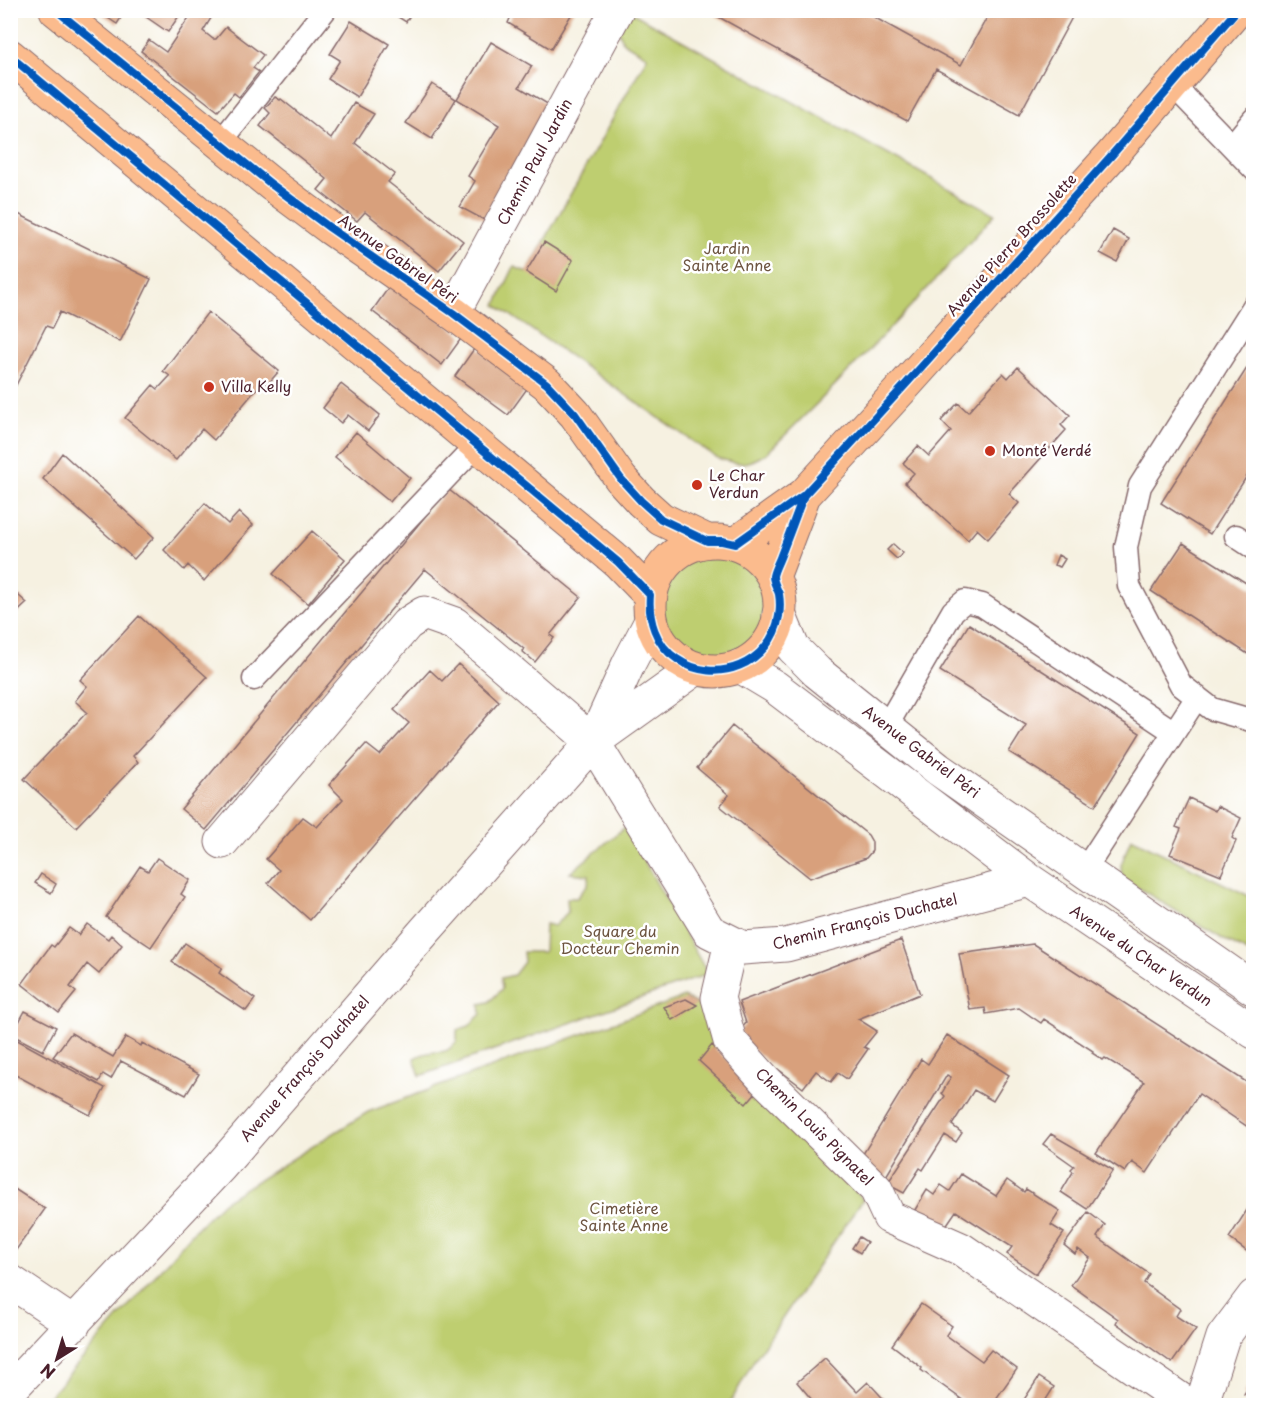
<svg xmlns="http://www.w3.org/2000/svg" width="1264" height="1416" viewBox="0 0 1264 1416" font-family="'Playpen Sans',sans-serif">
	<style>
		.green { fill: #bece70; stroke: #84764e; stroke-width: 1.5 }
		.building { fill: #d8a07c }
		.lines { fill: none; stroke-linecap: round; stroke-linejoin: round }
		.service-casing { stroke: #86686b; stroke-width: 25 }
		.minor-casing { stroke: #86686b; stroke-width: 35 }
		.primary-casing { stroke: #86686b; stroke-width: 35 }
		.service { stroke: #fff; stroke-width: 22 }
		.minor { stroke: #fff; stroke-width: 33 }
		.primary { stroke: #fbbb8d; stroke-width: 33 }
		.cycleway-casing { stroke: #fff; stroke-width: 11 }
		.cycleway { stroke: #0057b8; stroke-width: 8 }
		.poi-dot { fill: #c8321e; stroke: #fff; stroke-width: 2 }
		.labels { text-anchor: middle; stroke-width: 5; stroke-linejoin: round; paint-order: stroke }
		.street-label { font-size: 15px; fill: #4a1f2b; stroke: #fff }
		.park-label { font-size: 15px; fill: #6d5440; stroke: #fff }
		.poi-label { font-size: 15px; fill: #4a1f2b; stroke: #fff; text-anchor: start }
	</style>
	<rect width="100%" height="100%" fill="#fff"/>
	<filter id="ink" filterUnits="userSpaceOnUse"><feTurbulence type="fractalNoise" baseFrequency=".0167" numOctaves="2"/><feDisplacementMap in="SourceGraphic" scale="12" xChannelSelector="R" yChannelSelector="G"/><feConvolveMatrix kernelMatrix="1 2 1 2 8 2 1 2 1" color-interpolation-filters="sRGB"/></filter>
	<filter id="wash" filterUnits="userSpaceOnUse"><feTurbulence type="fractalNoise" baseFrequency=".008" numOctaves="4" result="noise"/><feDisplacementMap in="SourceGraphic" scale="24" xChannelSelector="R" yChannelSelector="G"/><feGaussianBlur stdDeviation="1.35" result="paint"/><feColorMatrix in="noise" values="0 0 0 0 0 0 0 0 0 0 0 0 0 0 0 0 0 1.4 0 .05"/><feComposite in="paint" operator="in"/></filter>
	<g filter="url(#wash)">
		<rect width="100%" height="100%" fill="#f6f1e1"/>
		<!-- green -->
		<path class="green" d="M 629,11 L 995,214 C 921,297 846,376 767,453 C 747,466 739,465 717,458 L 496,305 L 514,267 L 527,272 L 646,59 L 647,56 L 623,42 L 617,27 Z
			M 687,547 C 699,548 743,548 751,552 C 757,555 763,563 767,568 C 782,591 783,617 770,641 C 763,654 749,664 734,668 C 666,683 622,610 668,559 C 673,554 681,551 687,547 Z
			M 625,827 L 708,974 L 420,1076 L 414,1058 C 418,1056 423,1054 428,1053 C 444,1050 444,1056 457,1041 L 457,1030 L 469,1026 L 481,1014 L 480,1004 L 489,1002 L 502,989 L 501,978 L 514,975 L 524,962 L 523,952 L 544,952 L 545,924 L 554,926 L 568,912 L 567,898 L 577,898 L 588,884 L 589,875 L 570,873 Z
			M 1131,838 L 1253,898 L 1253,955 L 1221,938 L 1122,878 L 1121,865 Z
			M 684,997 L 722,1018 L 714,1049 L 863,1199 L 753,1362 L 729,1405 L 41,1406 L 195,1230 L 223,1202 L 368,1112 Z"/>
		<g id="blocks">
			<!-- building -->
			<path class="building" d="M 96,10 L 126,10 L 117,24 Z
				M 136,10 L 183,10 L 168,32 Z
				M 194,10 L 216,10 L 203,31 L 213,39 L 216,39 L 226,27 L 263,55 L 253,68 L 259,72 L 239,97 L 234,93 L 218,111 L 141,51 L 149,40 L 166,52 Z
				M 387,10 L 413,10 L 406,22 Z
				M 506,10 L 574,10 L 551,49 L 508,23 L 512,14 Z
				M 706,10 L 861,10 L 961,65 L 991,10 L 1076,10 L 1019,115 L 936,69 L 907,121 Z
				M 351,21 L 389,44 L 357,97 L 328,79 L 340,60 L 330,54 Z
				M 491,42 L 532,66 L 519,87 L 551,106 L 486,221 L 460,207 L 475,181 L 468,176 L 499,125 L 457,99 Z
				M 432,84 L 456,99 L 432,139 L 406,123 Z
				M 275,97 L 280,100 L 281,99 L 331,139 L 354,103 L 374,114 L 355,143 L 395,174 L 388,182 L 463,241 L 439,271 L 365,212 L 357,221 L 318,190 L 327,179 L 260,126 L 270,113 L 265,108 Z
				M 10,210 L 151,279 L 120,342 L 60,312 L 52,328 L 46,326 L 10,397 Z
				M 1113,230 L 1129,239 L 1117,262 L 1100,253 Z
				M 544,242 L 573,260 L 556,291 L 526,272 Z
				M 391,284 L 463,336 L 442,365 L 372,311 Z
				M 208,312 L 279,371 L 267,385 L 263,381 L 214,440 L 202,429 L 176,460 L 125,418 L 153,385 L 158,389 L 170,376 L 163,371 Z
				M 476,346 L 529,386 L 508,415 L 455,376 Z
				M 1254,357 L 1254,465 L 1210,534 L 1161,503 Z
				M 1018,367 L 1070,415 L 1061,425 L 1066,430 L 1009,494 L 1019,503 L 988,539 L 977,529 L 968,540 L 905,483 L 914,473 L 903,463 L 918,446 L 929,456 L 951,431 L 941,421 L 958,403 L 968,412 L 1003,373 L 1008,378 Z
				M 341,384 L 380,415 L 368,431 L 348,415 L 341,423 L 323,408 Z
				M 356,432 L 410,478 L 390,502 L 335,457 Z
				M 62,453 L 154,537 L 134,559 L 43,479 Z
				M 448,489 L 581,597 L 550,635 L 554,638 L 535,662 L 522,651 L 524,649 L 425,569 L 206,830 L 181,809 Z
				M 205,503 L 228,524 L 239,512 L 253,525 L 204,581 L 188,565 L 184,570 L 164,550 Z
				M 312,531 L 345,559 L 308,604 L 273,574 Z
				M 1183,543 L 1254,588 L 1254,658 L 1151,591 Z
				M 893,544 L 903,553 L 897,559 L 887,550 Z
				M 1058,555 L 1065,559 L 1060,567 L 1054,565 Z
				M 10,588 L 27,603 L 10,619 Z
				M 139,616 L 207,677 L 133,756 L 138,762 L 76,827 L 24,779 L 87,712 L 75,701 L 87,686 L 80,680 Z
				M 969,624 L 1140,733 L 1095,806 L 1009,752 L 1026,725 L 940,671 Z
				M 458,664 L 499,701 L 310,920 L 268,883 L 279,870 L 266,859 L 303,817 L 317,827 L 343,799 L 329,785 L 366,744 L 380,755 L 409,723 L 394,710 L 430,670 L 442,681 Z
				M 732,726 L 868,835 L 872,842 L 872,851 L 866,858 L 810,878 L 720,806 L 729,795 L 697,768 Z
				M 1189,798 L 1215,811 L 1217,806 L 1241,818 L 1232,838 L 1236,841 L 1221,875 L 1170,854 L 1181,829 L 1176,827 Z
				M 157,858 L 190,880 L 181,894 L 185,897 L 151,947 L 106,917 L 140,866 L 148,871 Z
				M 41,874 L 56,884 L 51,893 L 35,883 Z
				M 87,924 L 108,939 L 111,935 L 122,945 L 99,974 L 87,964 L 70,987 L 76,992 L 59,1013 L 22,984 L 51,945 L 54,947 L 69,928 L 79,935 Z
				M 901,940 L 920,994 L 858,1019 L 877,1031 L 864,1047 L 868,1049 L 847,1079 L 838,1073 L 831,1082 L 816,1071 L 803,1088 L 745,1044 L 740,1030 L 746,1023 L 739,1002 Z
				M 185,943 L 222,968 L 219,973 L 255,999 L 246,1011 L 172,962 Z
				M 1033,944 L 1254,1087 L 1254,1131 L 1199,1094 L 1147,1173 L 1132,1162 L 1125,1172 L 1096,1153 L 1144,1082 L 1105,1058 L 1103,1060 L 1092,1053 L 1093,1051 L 1044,1019 L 1041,1023 L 1019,1008 L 986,1014 L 985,1008 L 970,1010 L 959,954 Z
				M 686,999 L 697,1005 L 672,1020 L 664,1007 Z
				M 25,1011 L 56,1027 L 43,1051 L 12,1035 Z
				M 71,1033 L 113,1057 L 126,1037 L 141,1046 L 142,1043 L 199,1074 L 186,1095 L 121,1061 L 111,1079 L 103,1074 L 99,1082 L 53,1057 Z
				M 947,1035 L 1009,1075 L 993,1101 L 974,1090 L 952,1125 L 962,1133 L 956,1142 L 945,1135 L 923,1170 L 920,1168 L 904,1193 L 887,1184 L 945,1096 L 942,1093 L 951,1077 L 947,1075 L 882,1183 L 858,1162 L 921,1059 L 928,1064 Z
				M 10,1036 L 105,1088 L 90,1115 L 10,1072 Z
				M 712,1045 L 758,1090 L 746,1104 L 699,1061 Z
				M 1051,1134 L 1113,1170 L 1087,1209 L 1061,1192 L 1073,1172 L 1071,1169 L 1074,1166 L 1043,1144 Z
				M 961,1174 L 996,1196 L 1007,1180 L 1024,1192 L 1026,1189 L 1060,1211 L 1051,1225 L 1064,1233 L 1036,1274 L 1007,1254 L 1012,1247 L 956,1211 L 941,1233 L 910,1218 L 927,1190 L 934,1195 L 941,1185 L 950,1191 Z
				M 10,1186 L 45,1209 L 16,1250 L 10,1246 Z
				M 1254,1199 L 1254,1254 L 1252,1255 L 1229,1238 Z
				M 1088,1212 L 1105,1225 L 1097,1237 L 1149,1274 L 1144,1283 L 1180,1309 L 1176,1316 L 1196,1329 L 1172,1363 L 1116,1323 L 1118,1319 L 1071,1285 L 1090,1258 L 1078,1249 L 1075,1254 L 1064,1245 Z
				M 859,1237 L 867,1242 L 860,1253 L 852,1248 Z
				M 921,1304 L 952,1326 L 946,1335 L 982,1361 L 991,1350 L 1017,1369 L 991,1406 L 971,1406 L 921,1370 L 922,1368 L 892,1345 Z
				M 825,1358 L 857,1392 L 868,1382 L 890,1406 L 809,1406 L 813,1401 L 797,1382 Z
				M 1039,1377 L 1054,1387 L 1042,1406 L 1030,1406 L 1023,1401 Z
				M 1254,1379 L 1254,1400 L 1244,1394 Z"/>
		</g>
	</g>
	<g filter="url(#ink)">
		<use href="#blocks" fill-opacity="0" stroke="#86686b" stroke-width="1.5"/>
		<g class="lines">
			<!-- service casing -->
			<g class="service-casing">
				<path id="service" d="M 1173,85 L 1254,169
					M 220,143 L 325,10
					M 1232,146 L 1254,119
					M 1254,306 L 1140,486 L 1126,547 L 1129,586 L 1181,685 L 1212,709 L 1254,721
					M 1236,536 L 1254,548
					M 254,679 L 477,445
					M 886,727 L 953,611 L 965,601 L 982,605 L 1174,732
					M 1084,871 L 1197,697"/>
			</g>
			<!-- minor casing -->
			<g class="minor-casing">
				<path id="minor" d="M 453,313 L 617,10
					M 779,614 L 793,648 L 817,672 L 938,769 L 1254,989
					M 740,666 L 775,687 L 1029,880 L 1254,1032
					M 594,740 L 629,663 L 651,621
					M 222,842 L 407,624 L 424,613 L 455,624 L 593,742 L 709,931 L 743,948 L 786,945 L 1029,880
					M 731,942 L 718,998 L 730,1041 L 765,1080 L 876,1189 L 889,1217 L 961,1249 L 1190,1406
					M 10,1281 L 74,1324
					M 10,1390 L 220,1167 L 424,932 L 593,742 L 695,669
					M 1201,1406 L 1223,1337 L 1254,1296"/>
			</g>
			<!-- primary casing -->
			<g class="primary-casing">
				<path id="primary" d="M 56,10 L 271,184 L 330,228 L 453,313 L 547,384 L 575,414 L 621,479 L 641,501 L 661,519 L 707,541
					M 10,56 L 618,562 L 650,595
					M650 606a65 65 0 1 1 130 0a65 65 0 1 1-130 0Z
					M 735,544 L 804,495 L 906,384 L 1111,156 L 1237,10
					M 773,577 L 804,495"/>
			</g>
			<!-- service -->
			<use href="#service" class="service"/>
			<!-- minor -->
			<use href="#minor" class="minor"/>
			<!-- primary -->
			<use href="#primary" class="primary"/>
			<!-- cycleway casing -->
			<g class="cycleway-casing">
				<path id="cycleway" d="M 56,10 L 271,184 L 330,228 L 453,313 L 547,384 L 575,414 L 621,479 L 641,501 L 661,519 L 707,541 L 722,541 L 735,544 L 804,495 L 906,384 L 1111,156 L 1237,10
					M 10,56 L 618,562 L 650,595 C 648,618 655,645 677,659 C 716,686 771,664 779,616 C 780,610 780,600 779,594 C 777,588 773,582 773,576 C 774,570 779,561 781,555 C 789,535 796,515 804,495"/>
			</g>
			<!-- cycleway -->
			<use href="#cycleway" class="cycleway"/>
		</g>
	</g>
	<!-- markers -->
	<g class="poi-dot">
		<circle cx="209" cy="387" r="6"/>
		<circle cx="990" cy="451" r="6"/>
		<circle cx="697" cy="485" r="6"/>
	</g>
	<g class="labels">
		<!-- street labels -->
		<g class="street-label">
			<text transform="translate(535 162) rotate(-62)" y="5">Chemin Paul Jardin</text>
			<text transform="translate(1012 245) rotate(-48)" y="5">Avenue Pierre Brossolette</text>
			<text transform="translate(398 259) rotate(35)" y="5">Avenue Gabriel Péri</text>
			<text transform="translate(921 752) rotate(37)" y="5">Avenue Gabriel Péri</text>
			<text transform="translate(865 922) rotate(-14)" y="5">Chemin François Duchatel</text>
			<text transform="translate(1141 956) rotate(34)" y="5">Avenue du Char Verdun</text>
			<text transform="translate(305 1069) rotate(-49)" y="5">Avenue François Duchatel</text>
			<text transform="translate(814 1127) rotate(45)" y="5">Chemin Louis Pignatel</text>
		</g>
		<!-- park labels -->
		<g class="park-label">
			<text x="727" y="254">Jardin<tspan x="727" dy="17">Sainte Anne</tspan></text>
			<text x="620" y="937">Square du<tspan x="620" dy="17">Docteur Chemin</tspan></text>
			<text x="624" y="1214">Cimetière<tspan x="624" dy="17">Sainte Anne</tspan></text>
		</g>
		<!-- poi labels -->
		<g class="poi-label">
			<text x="221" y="392">Villa Kelly</text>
			<text x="1002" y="456">Monté Verdé</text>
			<text x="709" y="481">Le Char<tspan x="709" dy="17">Verdun</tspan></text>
		</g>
	</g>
	<!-- margin -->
	<rect width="1264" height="1416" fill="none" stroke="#fff" stroke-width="36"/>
	<!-- north arrow -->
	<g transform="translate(57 1359) rotate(217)" stroke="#ffffff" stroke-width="4.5" paint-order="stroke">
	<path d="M0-4.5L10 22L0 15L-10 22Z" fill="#4a1f2b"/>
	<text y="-9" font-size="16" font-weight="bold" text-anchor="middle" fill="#4a1f2b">N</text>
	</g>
</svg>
